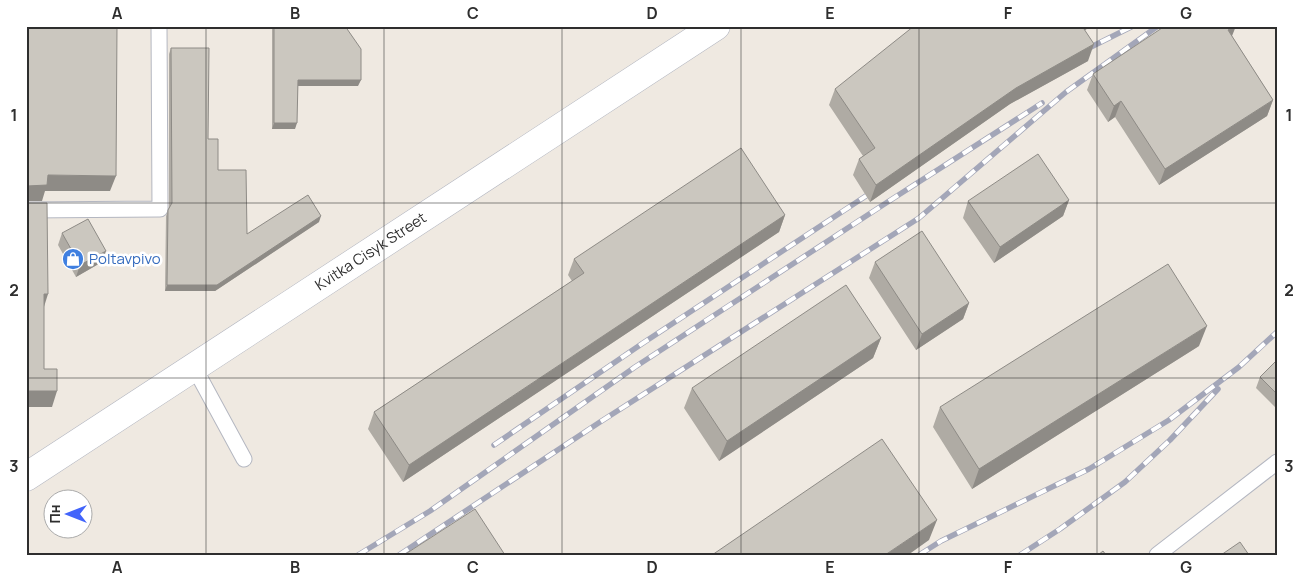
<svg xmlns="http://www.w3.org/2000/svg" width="1303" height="581" viewBox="0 0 1303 581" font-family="Manrope,sans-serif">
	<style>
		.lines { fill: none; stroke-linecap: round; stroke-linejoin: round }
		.lane-casing { stroke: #b4b7c1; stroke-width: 17 }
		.street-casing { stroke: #b4b7c1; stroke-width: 29 }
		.lane { stroke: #fff; stroke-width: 15 }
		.street { stroke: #fff; stroke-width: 28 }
		.rail-casing { stroke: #a3a6b8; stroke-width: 5.5 }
		.rail { stroke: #fff; stroke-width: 4; stroke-dasharray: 11; stroke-linecap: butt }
		.wall { fill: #afaba4 }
		.shaded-wall { fill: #8e8b86 }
		.building { fill: #cbc7bf; stroke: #8e8b86 }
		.grid { fill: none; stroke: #2e2e2e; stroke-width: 1; stroke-opacity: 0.55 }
		.labels { text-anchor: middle; stroke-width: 5; stroke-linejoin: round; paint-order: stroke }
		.street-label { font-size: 15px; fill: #2e2e2e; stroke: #fff }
		.shop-label { font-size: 15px; fill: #366cbe; stroke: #fff; text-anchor: start }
		.neatline { fill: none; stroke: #2e2e2e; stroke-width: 2 }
		.grid-label { font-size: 16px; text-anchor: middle; font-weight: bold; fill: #2e2e2e }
	</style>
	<rect width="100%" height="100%" fill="#efe9e1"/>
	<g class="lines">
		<!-- lane casing -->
		<g class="lane-casing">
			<path id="lane" d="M 26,210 L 160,209 L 159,26
				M 194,367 L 244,459
				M 1157,555 L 1277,462"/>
		</g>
		<!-- street casing -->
		<g class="street-casing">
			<g id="street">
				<path id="s1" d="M 26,477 L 716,26"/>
			</g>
		</g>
		<!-- lane -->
		<use href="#lane" class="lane"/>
		<!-- street -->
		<use href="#street" class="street"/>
		<!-- rail casing -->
		<g class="rail-casing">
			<path id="rail" d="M 1081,52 L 1133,26
				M 494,445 L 643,343 L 878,188
				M 358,555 L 430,511 L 635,367 L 886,203 L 1042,103
				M 399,555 L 600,422 L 919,218 L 1066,92 L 1158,26
				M 919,555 L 941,541 L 1089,469 L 1169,420 L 1239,367 L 1277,332
				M 1020,555 L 1060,529 L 1125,482 L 1170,440 L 1218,389"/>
		</g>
		<!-- rail -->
		<use href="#rail" class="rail"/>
	</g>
	<!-- wall -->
	<path class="wall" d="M 272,26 L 345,26 L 358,86 L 298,86 L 295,129 L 272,129 Z
		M 1085,30 L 1088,61 L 1010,104 L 870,202 L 853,175 L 859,159 L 863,156 L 829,105 L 835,89 Z
		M 1232,36 L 1273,100 L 1267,116 L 1159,185 L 1115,117 L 1108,122 L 1087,90 L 1093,74 Z
		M 171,48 L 208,139 L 218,170 L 247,234 L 319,222 L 215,291 L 165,291 L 166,216 L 169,207 L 169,54 Z
		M 1069,200 L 1063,216 L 994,263 L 963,218 L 968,201 Z
		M 785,215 L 779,232 L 403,482 L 368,429 L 374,412 L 572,281 L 568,275 L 574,259 Z
		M 62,233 L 102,262 L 76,277 L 58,245 Z
		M 875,262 L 969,303 L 963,319 L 916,350 L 869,278 Z
		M 881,338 L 873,358 L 719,461 L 684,408 L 692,388 Z
		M 1199,346 L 972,489 L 933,427 L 940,407 Z
		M 1277,360 L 1277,409 L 1256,388 L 1260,377 Z"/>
	<!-- shaded-wall -->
	<path class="shaded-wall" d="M 1078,26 L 1091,26 L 1074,38 Z
		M 1234,26 L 1236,26 L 1230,41 L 1228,30 Z
		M 1094,44 L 1088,61 L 1010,104 L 870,202 L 876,185 L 1016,88 Z
		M 298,80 L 361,80 L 358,86 L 296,86 Z
		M 1273,100 L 1267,116 L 1159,185 L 1165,169 Z
		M 1121,101 L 1115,117 L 1108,122 L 1114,106 Z
		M 274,123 L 297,123 L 295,129 L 272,129 Z
		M 48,175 L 116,176 L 110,191 L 45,191 L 42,201 L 26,201 L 26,187 Z
		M 1069,200 L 1063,216 L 994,263 L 1000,247 Z
		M 785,215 L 779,232 L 403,482 L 409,465 Z
		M 321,216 L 319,222 L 215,291 L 165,291 L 167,285 Z
		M 106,251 L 102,262 L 76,277 L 80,265 Z
		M 44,294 L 48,294 L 43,310 Z
		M 969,303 L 963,319 L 916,350 L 922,334 Z
		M 1207,326 L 1199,346 L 972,489 L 979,469 Z
		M 881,338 L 873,358 L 719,461 L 727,441 Z
		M 26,391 L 57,391 L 52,407 L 26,407 Z
		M 937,520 L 929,540 L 908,555 L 885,555 Z"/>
	<!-- building -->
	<path class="building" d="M 26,26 L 117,26 L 116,176 L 48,175 L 47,185 L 27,186 L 26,187 Z
		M 274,26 L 345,26 L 361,49 L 361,80 L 298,80 L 297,123 L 274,123 Z
		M 914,26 L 1082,26 L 1094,44 L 1016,88 L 876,185 L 859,159 L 875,148 L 835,89 Z
		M 1165,26 L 1234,26 L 1228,30 L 1273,100 L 1165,169 L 1121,101 L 1114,106 L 1093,74 Z
		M 171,48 L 209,48 L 208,139 L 218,139 L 218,170 L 246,170 L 247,234 L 308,195 L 321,216 L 217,285 L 167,285 L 168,210 L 172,203 Z
		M 741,148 L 785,215 L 409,465 L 374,412 L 584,273 L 574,259 Z
		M 1038,154 L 1069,200 L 1000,247 L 968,201 Z
		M 26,201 L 28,203 L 47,203 L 48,294 L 44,294 L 44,369 L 57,369 L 57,391 L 26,391 Z
		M 88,219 L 106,251 L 80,265 L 62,233 Z
		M 922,231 L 969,303 L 922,334 L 875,262 Z
		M 1168,264 L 1207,326 L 979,469 L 940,407 Z
		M 846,285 L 881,338 L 727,441 L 692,388 Z
		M 1277,360 L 1277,394 L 1260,377 Z
		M 882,439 L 937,520 L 885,555 L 712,555 Z
		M 475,509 L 505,555 L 404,555 Z
		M 1240,542 L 1249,555 L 1221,555 Z
		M 1103,551 L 1106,555 L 1098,555 Z"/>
	<!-- grid -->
	<path class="grid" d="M 206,26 L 206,555M 384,26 L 384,555M 562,26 L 562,555M 741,26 L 741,555M 919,26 L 919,555M 1097,26 L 1097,555M 26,203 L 1277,203M 26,378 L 1277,378"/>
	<!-- icons -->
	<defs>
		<g id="shop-disc" transform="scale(1.125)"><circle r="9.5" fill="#3f7fe0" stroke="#fff"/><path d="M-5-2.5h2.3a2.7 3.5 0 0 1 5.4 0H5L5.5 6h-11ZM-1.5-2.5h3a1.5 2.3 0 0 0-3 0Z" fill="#fff"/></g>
	</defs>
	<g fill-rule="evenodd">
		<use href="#shop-disc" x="73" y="259"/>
	</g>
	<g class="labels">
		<!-- street labels -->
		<g class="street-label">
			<text dy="5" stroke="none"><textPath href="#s1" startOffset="412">Kvitka Cisyk Street</textPath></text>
		</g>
		<!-- shop labels -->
		<g class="shop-label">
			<text x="89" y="264">Poltavpivo</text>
		</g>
	</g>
	<!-- border -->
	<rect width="1303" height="581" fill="none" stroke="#ffffff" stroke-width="55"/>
	<!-- north arrow -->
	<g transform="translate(68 514) rotate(270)"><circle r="24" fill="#ffffff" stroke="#ababab"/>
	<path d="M0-4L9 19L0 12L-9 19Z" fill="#4264fb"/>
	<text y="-8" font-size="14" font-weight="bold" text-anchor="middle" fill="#2e2e2e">Пн</text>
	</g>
	<rect x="28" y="28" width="1248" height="526" class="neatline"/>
	<g class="grid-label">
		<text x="117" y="19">A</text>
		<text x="295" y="19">B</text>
		<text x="473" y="19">C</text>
		<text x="652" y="19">D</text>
		<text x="830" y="19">E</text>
		<text x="1008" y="19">F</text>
		<text x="1186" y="19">G</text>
		<text x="14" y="121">1</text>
		<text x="1289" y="121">1</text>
		<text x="14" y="296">2</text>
		<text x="1289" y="296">2</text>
		<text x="14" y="472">3</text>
		<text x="1289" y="472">3</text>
		<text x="117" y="573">A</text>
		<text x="295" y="573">B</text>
		<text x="473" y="573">C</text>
		<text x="652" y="573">D</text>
		<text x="830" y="573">E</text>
		<text x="1008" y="573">F</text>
		<text x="1186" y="573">G</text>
	</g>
</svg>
